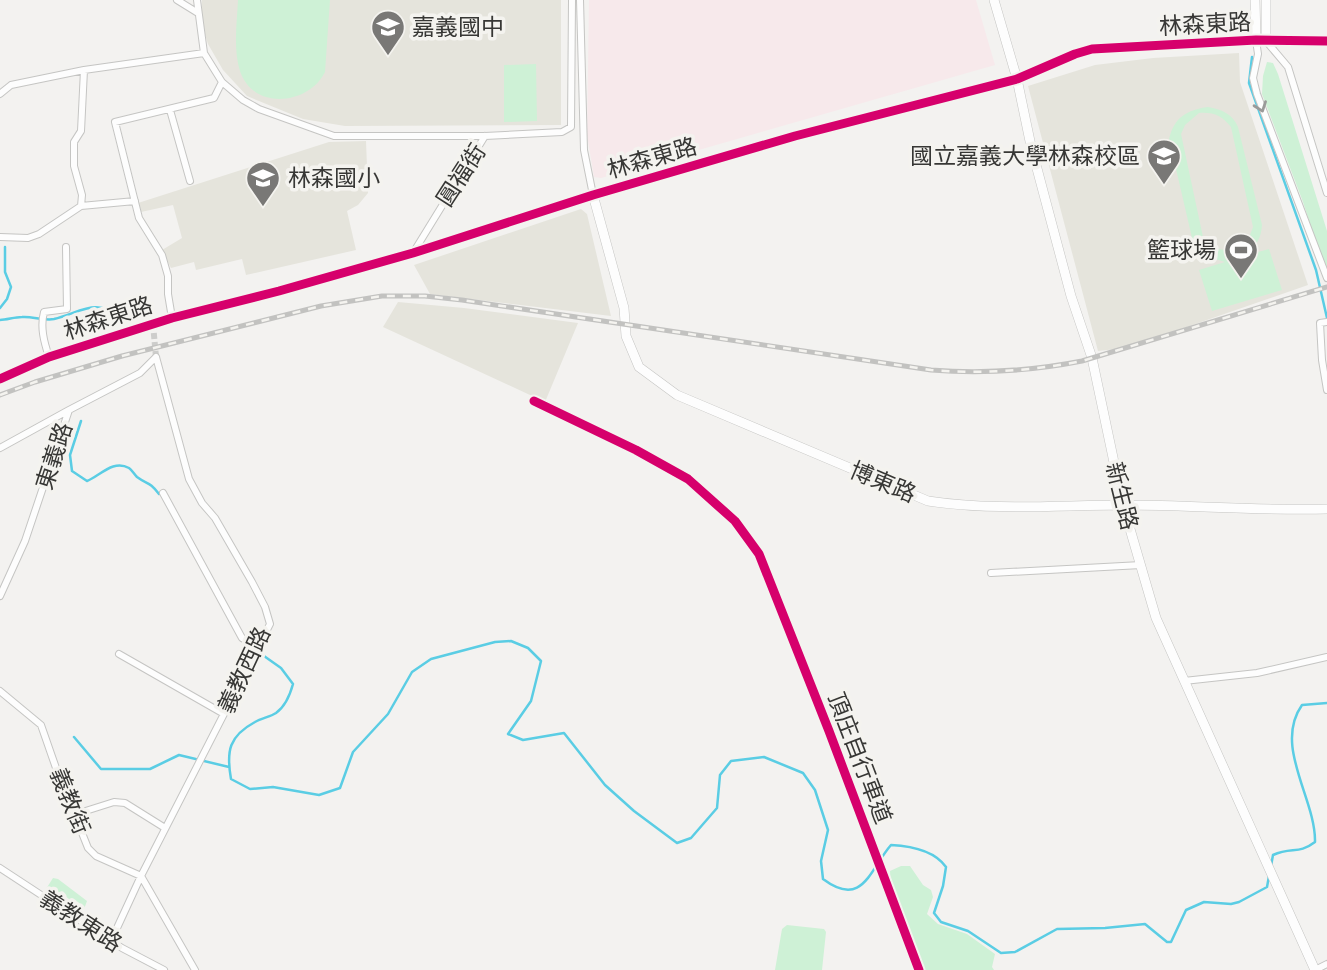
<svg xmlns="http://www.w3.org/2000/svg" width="1327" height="970" viewBox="0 0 1327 970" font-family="Barlow,'Noto Sans TC',sans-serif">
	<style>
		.commercial { fill: #f7e9eb }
		.built { fill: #e5e4dc }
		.green { fill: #cef1d6; fill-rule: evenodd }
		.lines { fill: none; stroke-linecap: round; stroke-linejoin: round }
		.stream { stroke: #5acde4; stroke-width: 2.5 }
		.street-tunnel { stroke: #cdcdcb; stroke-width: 6; stroke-dasharray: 6 3; stroke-linecap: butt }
		.street-casing { stroke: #c5c5c3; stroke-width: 8 }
		.secondary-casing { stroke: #c5c5c3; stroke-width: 10 }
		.street { stroke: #fdfdfd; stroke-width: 6 }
		.secondary { stroke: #fdfdfd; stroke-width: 9 }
		.rail-casing { stroke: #c2c2c0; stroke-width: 5 }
		.rail { stroke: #f4f3ef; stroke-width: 2.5; stroke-dasharray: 8; stroke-linecap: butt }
		.cycleway-casing { stroke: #f4f3ef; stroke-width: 13 }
		.cycleway { stroke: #d6006c; stroke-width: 9 }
		.oneway { stroke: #9a9a99 }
		.labels { text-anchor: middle; stroke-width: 7; stroke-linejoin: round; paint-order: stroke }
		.street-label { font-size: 23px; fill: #373735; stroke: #f4f3ef }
		.poi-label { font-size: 23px; fill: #373735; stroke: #f4f3ef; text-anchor: start }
	</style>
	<rect width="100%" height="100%" fill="#f3f2f0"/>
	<!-- commercial -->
	<path class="commercial" d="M 589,0 L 976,0 L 995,65 L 601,178 L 594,177 L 587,135 Z"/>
	<!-- built -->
	<path class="built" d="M 202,0 L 561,0 L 561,125 L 345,126 L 303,119 L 247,96 L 223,70 L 208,44 L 202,25 Z
		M 1239,53 L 1240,82 L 1308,285 L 1126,348 L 1098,351 L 1028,86 L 1095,65 L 1153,58 Z
		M 366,141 L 368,193 L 358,205 L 347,211 L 356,250 L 246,275 L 242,259 L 196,270 L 194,262 L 171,268 L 162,250 L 182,238 L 173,205 L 141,212 L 138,203 L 329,142 Z
		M 581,209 L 587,214 L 611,316 L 430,294 L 414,265 Z
		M 398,302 L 464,308 L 578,323 L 545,402 L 383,327 Z"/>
	<!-- green -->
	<path class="green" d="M 238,0 L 330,0 L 325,72 C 309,105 253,111 240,71 C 233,49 237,22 238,0 Z
		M 1267,62 L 1273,63 L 1278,74 L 1327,231 L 1327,277 L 1303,202 L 1262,94 L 1263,76 Z
		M 536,64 L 537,121 L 504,122 L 504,65 Z
		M 1208,107 C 1221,109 1233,114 1238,127 L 1262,225 C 1261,239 1256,245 1247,255 L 1269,249 L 1282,290 L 1212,311 L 1199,270 L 1225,262 L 1203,255 L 1193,242 L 1169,139 C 1174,117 1187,110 1208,107 ZM 1199,113 C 1214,112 1222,116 1231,127 L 1253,227 L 1250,235 L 1239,252 L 1218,249 L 1203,237 L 1181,134 L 1185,125 Z
		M 901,866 L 910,866 L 923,885 L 931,890 L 933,897 L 927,914 L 938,924 L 967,934 L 995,954 L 992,967 L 994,970 L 923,970 L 891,887 L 890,871 Z
		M 53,878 L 58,879 L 87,901 L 83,912 L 46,889 Z
		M 787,925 L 824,929 L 826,932 L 822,970 L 775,970 L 782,929 Z"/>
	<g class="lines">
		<!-- stream -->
		<path class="stream" d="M 1252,57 L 1249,83 L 1316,270 L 1327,318
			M 0,308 L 7,299 L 11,287 L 5,272 L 5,247
			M 0,320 C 7,320 14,317 22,317 C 32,316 44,321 54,319 C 80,313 97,296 120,319
			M 81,421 L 70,455 L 72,471 L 87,481 C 100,476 113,459 129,468 C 132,470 134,474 137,477 C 148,485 149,481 159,494
			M 264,656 L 281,668 L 293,684 C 290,695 286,706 276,713 C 270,717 262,718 255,722 C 229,736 226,751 231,779 L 250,789 L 273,787 L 319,795 L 340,788 L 353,752 L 388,714 L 412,672 L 431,659 L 495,642 L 511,641 L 528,648 L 541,661 L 531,701 L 508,734 L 523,740 L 564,733 L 605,785 L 634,811 L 677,843 L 691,838 L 717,808 L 720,775 L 731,761 L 764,757 L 803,773 L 815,790 L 828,830 L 821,861 L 823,879 C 863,909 870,869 891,845 C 911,846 934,850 946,867 L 943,886 L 934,913 L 941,922 L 968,931 L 1001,953 L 1015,952 L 1057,929 L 1105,928 L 1145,924 L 1167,942 L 1171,942 L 1186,910 L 1204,902 L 1231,904 L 1239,902 L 1267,887 L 1269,876
			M 74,737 L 101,769 L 150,769 L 179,755 L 229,767
			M 1271,866 L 1273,855 C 1292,846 1298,855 1315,842 C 1316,799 1273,746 1302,705 L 1327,703"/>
		<!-- street-tunnel -->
		<path class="street-tunnel" d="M 153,324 L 156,357"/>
		<!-- street casing -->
		<g class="street-casing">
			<path id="street" d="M 177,0 L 198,13
				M 580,0 L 584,150 L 593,195
				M 1256,40 L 1258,54 L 1253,78 L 1257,94 L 1327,278
				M 1266,41 L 1288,67 L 1327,193
				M 204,53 L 222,82 L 243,100 L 259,109 L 334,136 L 485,136 L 562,132 L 571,127 L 572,0
				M 0,94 L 11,85 L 84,70 L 204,53 L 197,0
				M 170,110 L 190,181
				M 81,206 L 82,195 L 74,166 L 74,142 L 81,131 L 84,70
				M 0,237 L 28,238 L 39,234 L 81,206 L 135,201
				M 413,253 L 485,136
				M 172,318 L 168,294 L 168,276 L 162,255 L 139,218 L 115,122 L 214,98 L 222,82
				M 1327,322 L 1320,323 L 1322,360 L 1327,390
				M 49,357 C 44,342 40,327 44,312 L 67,309 L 66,247
				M 0,448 L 69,410
				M 163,493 L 242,638 L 258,648
				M 991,573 L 1141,565
				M 0,596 L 25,541 L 69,410 L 140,373 L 156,357
				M 119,654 L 224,714
				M 1184,681 L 1257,673 L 1327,657
				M 0,691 L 41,725 L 56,768 L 88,848 L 96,856 L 141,876 L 195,970
				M 76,814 L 114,802 L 125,803 L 165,828
				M 0,868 L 122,948 L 164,970
				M 111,941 L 141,876 L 270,624 L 265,607 L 252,582 L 215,518 L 202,503 L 189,479 L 156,357
				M 1315,970 L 1327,964"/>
		</g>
		<!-- secondary casing -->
		<g class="secondary-casing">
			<path id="secondary" d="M 994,0 L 1017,79 L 1031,146 L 1071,296 L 1092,358 L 1123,505 L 1156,618 L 1315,970
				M 1255,0 L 1256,40
				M 1266,0 L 1266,41
				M 593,195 L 624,308 L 626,336 L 639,367 L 677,395 L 928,501 C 994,511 1059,505 1125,505 C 1192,505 1260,511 1327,509
				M 0,379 L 49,357 L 172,318 L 279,291 L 413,253 L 593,195 L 795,136 L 1017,79 L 1075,54 L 1092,49 L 1256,40 L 1327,41"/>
		</g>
		<!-- street -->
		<use href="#street" class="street"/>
		<!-- secondary -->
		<use href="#secondary" class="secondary"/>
		<!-- rail casing -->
		<g class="rail-casing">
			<path id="rail" d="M 0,395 L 35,382 L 122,356 L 321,306 L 382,296 L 425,296 L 462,300 L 931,370 C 982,374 1031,371 1082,361 L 1327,287"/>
		</g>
		<!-- rail -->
		<use href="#rail" class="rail"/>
		<!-- cycleway casing -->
		<g class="cycleway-casing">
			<path id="cycleway" d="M 0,379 L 49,357 L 172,318 L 279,291 L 413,253 L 593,195 L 795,136 L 1017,79 L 1075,54 L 1092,49 L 1256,40 L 1327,41
				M 534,401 L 636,450 L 688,479 L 735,521 L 759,554 L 829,731 L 919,970"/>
		</g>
		<!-- cycleway -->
		<use href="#cycleway" class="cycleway"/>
	</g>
	<!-- one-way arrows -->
	<defs><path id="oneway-chevron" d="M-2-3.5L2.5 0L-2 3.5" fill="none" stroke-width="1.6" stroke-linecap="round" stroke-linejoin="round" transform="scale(1.75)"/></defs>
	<use class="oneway" href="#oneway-chevron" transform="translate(1261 107) rotate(70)"/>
	<!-- icons -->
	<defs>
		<g id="school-pin" transform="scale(1.75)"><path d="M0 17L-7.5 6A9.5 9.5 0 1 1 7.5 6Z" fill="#797876" stroke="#f4f3ef"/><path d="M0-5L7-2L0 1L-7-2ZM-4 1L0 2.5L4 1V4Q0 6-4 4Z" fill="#fff"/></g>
		<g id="university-pin" transform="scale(1.75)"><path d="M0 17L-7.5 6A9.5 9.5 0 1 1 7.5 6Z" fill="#797876" stroke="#f4f3ef"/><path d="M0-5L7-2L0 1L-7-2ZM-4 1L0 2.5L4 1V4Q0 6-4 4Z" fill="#fff"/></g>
		<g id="stadium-pin" transform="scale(1.75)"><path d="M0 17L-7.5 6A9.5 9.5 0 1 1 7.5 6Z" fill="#797876" stroke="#f4f3ef"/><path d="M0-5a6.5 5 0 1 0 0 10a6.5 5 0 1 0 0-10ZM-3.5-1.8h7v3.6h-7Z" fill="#fff"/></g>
	</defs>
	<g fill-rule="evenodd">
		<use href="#school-pin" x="388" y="27"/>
		<use href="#university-pin" x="1164" y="156"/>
		<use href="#school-pin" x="263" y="178"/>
		<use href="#stadium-pin" x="1241" y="250"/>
	</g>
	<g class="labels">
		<!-- street labels -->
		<g class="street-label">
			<text transform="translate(1205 24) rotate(-3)" y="8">林森東路</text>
			<text transform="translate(652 158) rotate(-16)" y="8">林森東路</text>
			<text transform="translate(461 175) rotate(-57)" y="8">圓福街</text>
			<text transform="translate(108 318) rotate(-18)" y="8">林森東路</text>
			<text transform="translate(54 456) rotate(-72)" y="8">東義路</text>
			<text transform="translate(883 482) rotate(23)" y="8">博東路</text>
			<text transform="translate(1122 496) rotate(76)" y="8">新生路</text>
			<text transform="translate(244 670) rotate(-65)" y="8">義教西路</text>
			<text transform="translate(860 758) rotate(69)" y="8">頂庄自行車道</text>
			<text transform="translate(70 801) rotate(68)" y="8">義教街</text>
			<text transform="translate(81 921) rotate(33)" y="8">義教東路</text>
		</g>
		<!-- poi labels -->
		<g class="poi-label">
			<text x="412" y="35">嘉義國中</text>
			<text x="1140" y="164" text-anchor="end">國立嘉義大學林森校區</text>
			<text x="288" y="186">林森國小</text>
			<text x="1216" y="258" text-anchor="end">籃球場</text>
		</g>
	</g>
</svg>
